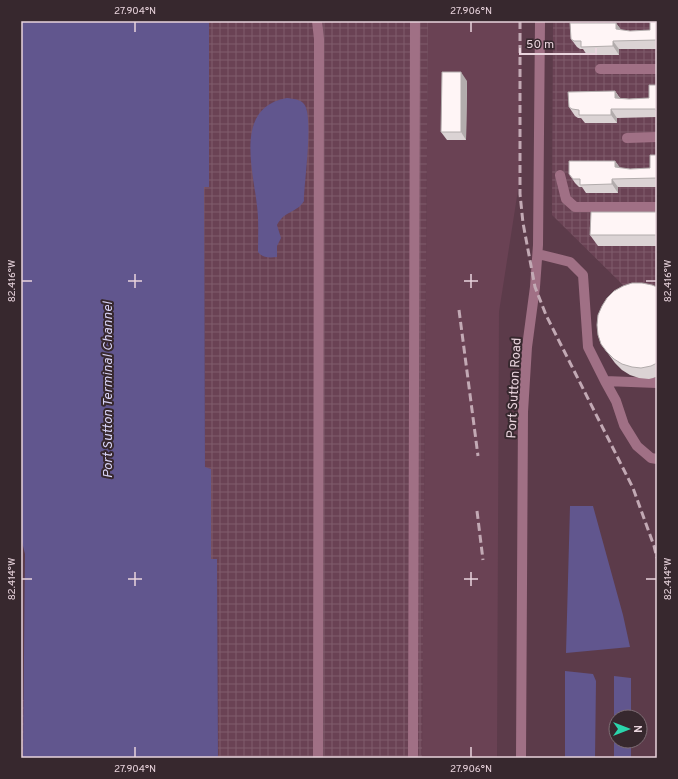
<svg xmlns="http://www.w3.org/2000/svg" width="678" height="779" viewBox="0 0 678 779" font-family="Overpass,sans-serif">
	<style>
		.built { fill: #6a4254 }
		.industrial { fill: url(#industrial-grid) }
		.water { fill: #61568e }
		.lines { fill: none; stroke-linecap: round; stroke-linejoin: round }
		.minor { stroke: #a07085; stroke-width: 10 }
		.rail { stroke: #c2a9b4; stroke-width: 3; stroke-dasharray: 8 4; stroke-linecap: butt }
		.wall { fill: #dbd3d4 }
		.shaded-wall { fill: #b2acac }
		.building { fill: #fff5f6; stroke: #b2acac }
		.ticks { fill: none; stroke: #e9d4dd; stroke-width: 1.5 }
		.labels { text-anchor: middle; stroke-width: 4; stroke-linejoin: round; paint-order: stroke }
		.street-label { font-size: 13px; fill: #e9d4dd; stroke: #37282e }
		.water-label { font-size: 14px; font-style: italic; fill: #d7d2f5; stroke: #37282e }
		.neatline { fill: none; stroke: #e9d4dd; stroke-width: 1.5 }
		.ticks-label { font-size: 10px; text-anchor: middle; fill: #e9d4dd }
	</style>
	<defs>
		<pattern id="industrial-grid" width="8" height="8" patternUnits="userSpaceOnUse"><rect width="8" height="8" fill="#6a4254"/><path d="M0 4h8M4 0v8" fill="none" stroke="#7f5c6c"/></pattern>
	</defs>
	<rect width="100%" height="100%" fill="#5c3b4a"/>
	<!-- built -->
	<path class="built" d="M 428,21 L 522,21 L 520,177 L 499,312 L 497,758 L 422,758 Z"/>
	<!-- industrial -->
	<path class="industrial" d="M 209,21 L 428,21 L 422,758 L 218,758 L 217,559 L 211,559 L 211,469 L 205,468 L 204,187 L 209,187 Z
		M 553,21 L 657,21 L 657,288 L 625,287 L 552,215 Z
		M 21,700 L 24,700 L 24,758 L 21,758 Z"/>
	<!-- water -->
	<path class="water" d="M 21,21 L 209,21 L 209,187 L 204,187 L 205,467 L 211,469 L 211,559 L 217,559 L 218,758 L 23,758 L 25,554 L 21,538 Z
		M 287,98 C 293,99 300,99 304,104 C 314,116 304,183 304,201 C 297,213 285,210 277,225 L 281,238 L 277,246 L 277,257 C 269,258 263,258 258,252 C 258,237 259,222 257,206 C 253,169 234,107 287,98 Z
		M 570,506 L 593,506 L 623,615 L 630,647 L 566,653 Z
		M 565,671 L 593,674 L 596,681 L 595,758 L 565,758 Z
		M 614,676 L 631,678 L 631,717 L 616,717 L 616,741 L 631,741 L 631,758 L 614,758 Z"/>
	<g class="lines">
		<!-- minor -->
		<path class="minor" d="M 317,21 L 319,39 L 318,758
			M 600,69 L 657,69
			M 627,138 L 657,137
			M 560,175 L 566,199 L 575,207 L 657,207
			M 538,254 L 570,262 L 583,275 L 588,347 L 605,381 L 616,401 L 624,425 L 637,446 L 651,458 L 657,459
			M 605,381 L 657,383
			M 413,758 L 415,21
			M 521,758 L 523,412 L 527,347 L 535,287 L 538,245 L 540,21"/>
		<!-- rail -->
		<path class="rail" d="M 520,21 L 520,194 L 523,223 L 535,287 L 546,315 L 633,488 L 654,546 L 657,558
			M 459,310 L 478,456
			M 477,511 L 483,560"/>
	</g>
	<!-- wall -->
	<path class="wall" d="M 657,21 L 657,49 L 619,49 L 619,55 L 587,55 L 583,49 L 580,49 L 577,47 L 571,39 L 616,23 L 621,30 L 630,31 L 650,30 Z
		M 467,81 L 466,140 L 447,140 L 441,132 Z
		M 657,85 L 657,117 L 617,118 L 617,123 L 585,123 L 581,118 L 578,118 L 575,116 L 569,107 L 615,91 L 620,98 L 629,99 L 649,98 Z
		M 657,155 L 657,187 L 618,187 L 618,193 L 586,193 L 582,187 L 579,187 L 575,183 L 569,174 L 615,161 L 620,168 L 630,169 L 650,168 Z
		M 657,212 L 657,246 L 598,246 L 590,235 Z
		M 657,287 L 657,377 L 649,379 L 639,378 L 630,375 L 622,370 L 615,363 L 601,344 Z"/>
	<!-- shaded-wall -->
	<path class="shaded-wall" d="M 616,23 L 622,31 L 616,29 Z
		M 613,41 L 619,49 L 619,55 L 613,46 Z
		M 461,72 L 467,81 L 466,140 L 461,132 Z
		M 615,91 L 621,100 L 615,98 Z
		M 611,109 L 617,118 L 617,123 L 611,115 Z
		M 615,161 L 621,169 L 615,167 Z
		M 612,179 L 618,187 L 618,193 L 612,184 Z"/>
	<!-- building -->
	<path class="building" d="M 650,21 L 657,21 L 657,40 L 613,41 L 613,46 L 581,47 L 581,41 L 574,41 L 571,39 L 570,23 L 616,23 L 616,29 L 630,31 L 650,30 Z
		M 442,72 L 461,72 L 461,132 L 441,132 Z
		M 649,85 L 657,85 L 657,111 L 656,111 L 656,109 L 611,109 L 611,115 L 579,115 L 579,110 L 572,109 L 569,107 L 568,92 L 615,91 L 615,98 L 629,99 L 649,98 Z
		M 650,155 L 657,155 L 657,180 L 657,178 L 612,179 L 612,184 L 580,185 L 580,179 L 573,179 L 569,174 L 569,161 L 615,161 L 615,167 L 630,169 L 650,168 Z
		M 591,212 L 657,212 L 657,235 L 590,235 Z
		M 632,283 L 642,283 L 652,285 L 657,287 L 657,363 L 651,366 L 641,368 L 632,367 L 622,364 L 614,359 L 607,352 L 601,344 L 598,335 L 597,325 L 598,315 L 602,306 L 607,298 L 614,291 L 623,286 Z"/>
	<!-- ticks -->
	<path class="ticks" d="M 135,22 L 135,32M 471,22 L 471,32M 135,274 L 135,288M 471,274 L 471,288M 22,281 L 32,281M 128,281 L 142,281M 464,281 L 478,281M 646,281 L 656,281M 135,572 L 135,586M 471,572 L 471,586M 22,579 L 32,579M 128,579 L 142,579M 464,579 L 478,579M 646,579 L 656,579M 135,747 L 135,757M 471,747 L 471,757"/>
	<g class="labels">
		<!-- street labels -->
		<g class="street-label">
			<text transform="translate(513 388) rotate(-87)" y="5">Port Sutton Road</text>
		</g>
		<!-- water labels -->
		<g class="water-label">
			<text transform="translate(107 390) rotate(-90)" y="5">Port Sutton Terminal Channel</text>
		</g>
	</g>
	<!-- border -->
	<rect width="678" height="779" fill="none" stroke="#37282e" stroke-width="44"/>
	<!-- north arrow -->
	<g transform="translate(628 729) rotate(90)"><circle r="19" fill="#37282e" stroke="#7e6d74"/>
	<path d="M0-3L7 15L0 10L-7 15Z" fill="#2bd5ac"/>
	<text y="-6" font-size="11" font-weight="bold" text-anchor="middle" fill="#e9d4dd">N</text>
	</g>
	<!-- scale -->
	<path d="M520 48v6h76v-6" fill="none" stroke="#e9d4dd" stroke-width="2"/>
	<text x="526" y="48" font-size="12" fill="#e9d4dd" stroke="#37282e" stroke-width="3" paint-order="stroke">50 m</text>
	<rect x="22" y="22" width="634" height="735" class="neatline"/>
	<g class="ticks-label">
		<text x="135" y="14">27.904°N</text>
		<text x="471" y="14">27.906°N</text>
		<text transform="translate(667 281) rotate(-90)" y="4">82.416°W</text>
		<text transform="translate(11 281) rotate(-90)" y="4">82.416°W</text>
		<text transform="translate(667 579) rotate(-90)" y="4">82.414°W</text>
		<text transform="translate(11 579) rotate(-90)" y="4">82.414°W</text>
		<text x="135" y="772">27.904°N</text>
		<text x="471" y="772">27.906°N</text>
	</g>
</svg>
